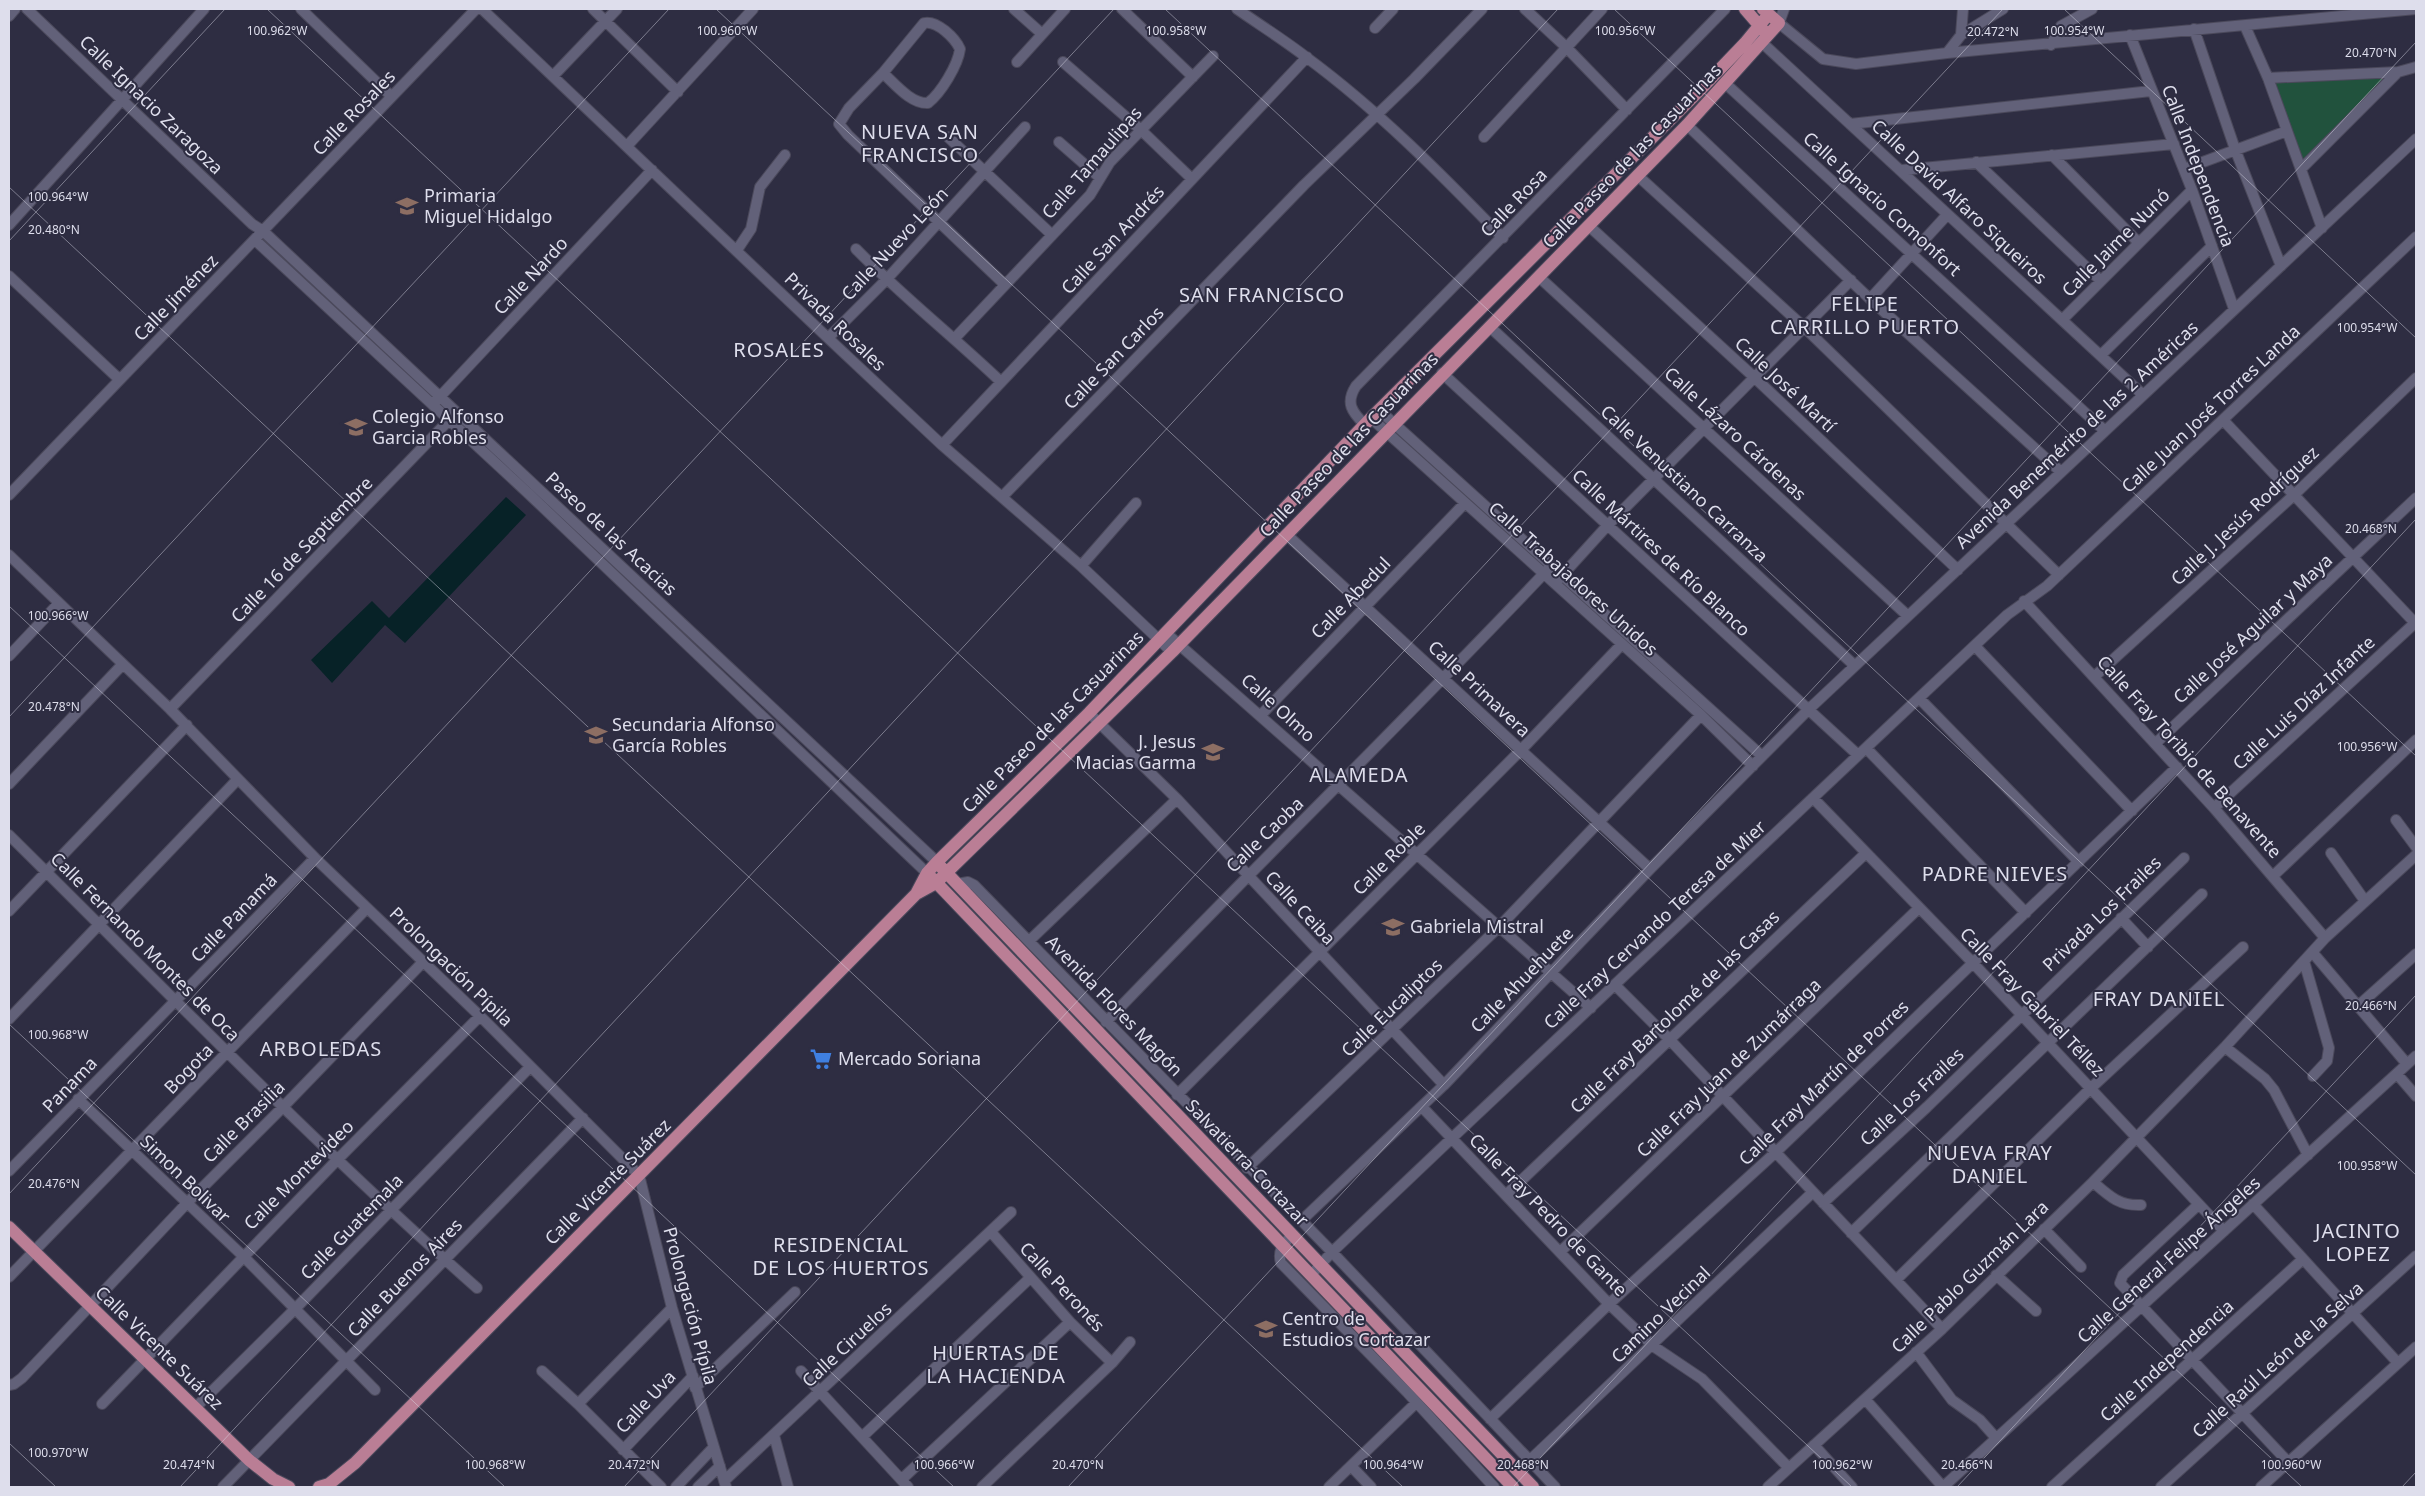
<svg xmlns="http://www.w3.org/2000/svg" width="2425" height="1496" viewBox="0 0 2425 1496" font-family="'Noto Sans',sans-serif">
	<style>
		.green { fill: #21523d }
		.water { fill: #072227 }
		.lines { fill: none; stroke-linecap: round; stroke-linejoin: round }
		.minor-casing { stroke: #4b495b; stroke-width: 12 }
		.major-casing { stroke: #4b495b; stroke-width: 14 }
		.minor { stroke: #626179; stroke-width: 10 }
		.major { stroke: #ba7e95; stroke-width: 12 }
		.ticks { fill: none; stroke: #dedeec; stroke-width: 1; stroke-opacity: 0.45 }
		.labels { text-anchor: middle; stroke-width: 4; stroke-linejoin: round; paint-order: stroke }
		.street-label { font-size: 18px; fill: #dedeec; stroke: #2e2d42 }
		.poi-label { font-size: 18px; fill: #dedeec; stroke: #2e2d42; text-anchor: start }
		.quarter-label { font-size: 20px; letter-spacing: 1px; fill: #dedeec; stroke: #2e2d42 }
		.ticks-label { font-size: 12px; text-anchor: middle; fill: #dedeec; stroke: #2e2d42; stroke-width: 4; stroke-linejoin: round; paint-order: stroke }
	</style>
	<rect width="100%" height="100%" fill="#2e2d42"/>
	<!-- green -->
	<path class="green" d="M 2389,74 L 2303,163 L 2275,81 Z"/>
	<!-- water -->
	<path class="water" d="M 506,497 L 526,515 L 405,643 L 385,625 L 332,683 L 311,660 L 372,601 L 389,618 Z"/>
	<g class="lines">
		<!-- minor casing -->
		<g class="minor-casing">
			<path id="minor" d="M 27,9 L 252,224 L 263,231 L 937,862
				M 301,9 L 391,96
				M 482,9 L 828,338 L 942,445 L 1081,566 L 1172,652
				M 593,9 L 678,92
				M 1014,9 L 1041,33
				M 1122,9 L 1193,77
				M 1237,9 C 1260,25 1284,40 1306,57 C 1378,110 1441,174 1503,238
				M 1525,9 L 1566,47 L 1627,110
				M 1784,9 L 1779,23 L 1823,59 L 1856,64 L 1947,53 L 2416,9
				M 9,16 L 15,9
				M 2245,26 L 2268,78 L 2322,228
				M 1375,28 L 1393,9
				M 2194,29 L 2235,149 L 2281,266
				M 1961,35 L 1963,9
				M 2130,35 L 2192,190 L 2234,309
				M 1757,38 L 2142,394
				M 2051,45 L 2061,26 L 2092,9
				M 1947,53 L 1961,35 L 2003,9
				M 1017,62 L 1065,9
				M 1063,62 L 1141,130 L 1192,179
				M 883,73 C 895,84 911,104 928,103 C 941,93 958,65 960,49 C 955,38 937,20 924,23 L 883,73 L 849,108 L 839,124 L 848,135 L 1004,284
				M 554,75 L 617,9
				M 2268,78 L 2398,72 L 2416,67
				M 1726,84 L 2104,430
				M 1850,124 L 2151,91
				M 1687,125 L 1870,299 L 2061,472
				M 948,137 L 1051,234
				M 1484,137 L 1602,9
				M 1059,142 L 1099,177
				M 627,146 L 753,9
				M 2052,155 L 2139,243
				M 1976,162 L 2101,281
				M 2302,168 L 2398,72
				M 2184,169 L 2287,131
				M 1902,170 L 2174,144
				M 1637,175 L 1805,328 L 2059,575
				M 9,225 L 204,9
				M 1589,226 L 1754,377 L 1958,570
				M 255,240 L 529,494 L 927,873
				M 856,249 C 902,296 954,337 1001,382
				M 737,250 L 751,229 L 760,187 L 785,155
				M 9,276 L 119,379
				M 1539,277 L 1908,616
				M 1870,299 L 1947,215
				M 2063,319 L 2192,190
				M 1490,327 L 1854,665
				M 828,338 L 886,280 L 1025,127
				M 955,338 L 1090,195 L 1110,162 L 1213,56
				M 2101,355 L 2212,246
				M 1442,373 L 1858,755
				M 435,402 L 652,170
				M 1379,410 L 1762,756
				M 1371,418 L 1701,715 L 1753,766
				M 2224,421 L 2416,624
				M 1365,425 C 1352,412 1345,403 1356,386 L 1725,9
				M 942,445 L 1307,57
				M 9,495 L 476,9
				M 1002,497 L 1304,185 L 1414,79 L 1482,9
				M 1286,534 L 1650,869
				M 9,555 L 170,709 L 315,858 L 480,1016 L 639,1175 L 672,1308 L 726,1487
				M 1081,566 L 1136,503
				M 1558,580 L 1607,526 L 1851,280
				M 2024,601 L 2214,808 L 2325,938
				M 1166,633 L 1591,1008
				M 1975,646 L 2132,811
				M 9,656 L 59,603
				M 2095,676 L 2294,495 L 2416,378
				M 1919,698 L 2079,862
				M 170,709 L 453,416
				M 1089,713 L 1177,799 L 1444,1085
				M 1261,715 L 1465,503
				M 2156,743 L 2416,498
				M 1866,748 L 2026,913
				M 9,784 L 122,665
				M 1814,799 L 1973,963 L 2224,1231
				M 2214,808 L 2416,622
				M 2396,820 L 2416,847
				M 9,835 C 163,987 314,1144 477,1288
				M 2331,853 L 2365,901
				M 2273,876 L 2416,740
				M 957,884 L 968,882 L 974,885 L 1332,1252 L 1555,1487
				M 9,911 L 187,725
				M 2121,918 L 2148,947
				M 1029,941 L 1177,799
				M 2313,953 L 2407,1064
				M 2304,961 L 2329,1048 L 2327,1061 L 2313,1076
				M 1615,985 L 1670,1040 L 1942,1329
				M 2358,1006 L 2416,954
				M 9,1019 L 238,779
				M 1106,1022 C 1253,868 1406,720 1552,565
				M 2225,1047 L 2265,1079 L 2274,1090 L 2308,1155
				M 2397,1074 L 2416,1096
				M 1177,1095 L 1522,749 L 1622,644
				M 78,1099 L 243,1256 L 375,1390
				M 1422,1107 L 1609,1304 L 1653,1346 L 1702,1379 L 1789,1468
				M 1247,1168 L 1499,927 L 1701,715
				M 9,1171 L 315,858
				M 2093,1182 C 2109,1196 2119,1206 2141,1205
				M 1507,1194 L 1866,853
				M 1823,1203 L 1927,1107 L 2184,858
				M 2253,1204 L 2398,1363
				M 2198,1205 L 2123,1275 L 2120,1283 L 2289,1463
				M 1301,1221 L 1444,1085 L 1650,869 L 1808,710 L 2416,139
				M 2044,1229 L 2081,1267
				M 991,1232 L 1070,1322 L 1112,1363
				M 1851,1233 L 2202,894
				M 1292,1235 C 1284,1244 1277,1250 1281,1263 L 1407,1392 L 1494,1487
				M 1561,1251 L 1919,908
				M 1311,1275 L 1332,1252 L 1452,1138 L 2007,615 L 2047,586 L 2416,237
				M 1996,1275 L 2036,1311
				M 9,1277 L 367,908
				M 1896,1280 L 2091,1088 L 2243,947
				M 1916,1352 L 1952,1400 L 1980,1420 L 1996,1438
				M 542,1371 L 578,1404 L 661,1487
				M 801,1371 L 908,1487
				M 9,1385 L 14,1384 L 22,1378 L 187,1203 L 283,1107 L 422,963
				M 695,1388 L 795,1292
				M 1865,1399 L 1943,1487
				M 102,1404 L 338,1159 L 480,1016
				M 578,1404 L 672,1308
				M 195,1408 L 295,1309 L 530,1067
				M 1490,1419 L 1609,1304 L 1776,1152 L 2177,767
				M 774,1435 L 788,1487
				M 862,1437 L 1030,1278
				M 1814,1445 L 1852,1487
				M 623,1450 L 693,1376
				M 1529,1461 L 1813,1192
				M 1351,1466 L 1371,1487
				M 902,1479 L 1070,1322
				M 724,1481 L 1011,1212
				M 223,1487 L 583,1118
				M 676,1487 L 714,1447
				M 698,1487 L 720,1466
				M 982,1487 L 1112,1363 L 1130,1342
				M 1329,1487 L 1416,1403
				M 1768,1487 L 1942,1329 L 2093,1182 L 2225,1047 L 2325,938 L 2416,855
				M 1943,1487 L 2416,1056
				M 2052,1487 L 2303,1259
				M 2161,1487 L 2416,1256
				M 2261,1487 L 2416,1347"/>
		</g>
		<!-- major casing -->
		<g class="major-casing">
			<path id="major" d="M 1745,9 L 1764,31
				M 941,867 L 1533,1487
				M 932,878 L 1513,1487
				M 916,894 L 927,873 L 937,862 L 1089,713 L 1371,418 L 1701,89 L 1745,43 L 1768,15
				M 9,1227 L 249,1460 L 273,1479 L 289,1487
				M 319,1487 L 329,1484 L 355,1463 L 916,894 L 936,883 L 1172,652 L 1687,125 L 1779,23 L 1763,9"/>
		</g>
		<!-- minor -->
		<use href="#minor" class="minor"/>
		<!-- major -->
		<use href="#major" class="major"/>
	</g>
	<!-- ticks -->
	<path class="ticks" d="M 267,9 L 1852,1487M 716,9 L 2302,1487M 1165,9 L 2416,1175M 1614,9 L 2416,756M 2064,9 L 2416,338M 9,187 L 1403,1487M 9,241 L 225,9M 9,606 L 954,1487M 9,717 L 669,9M 9,1024 L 505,1487M 9,1194 L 1114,9M 9,1443 L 56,1487M 180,1487 L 1558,9M 624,1487 L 2003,9M 1068,1487 L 2416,42M 1513,1487 L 2416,519M 1957,1487 L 2416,995M 2402,1487 L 2416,1472"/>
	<!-- icons -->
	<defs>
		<g id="school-bare" transform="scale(1.725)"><path d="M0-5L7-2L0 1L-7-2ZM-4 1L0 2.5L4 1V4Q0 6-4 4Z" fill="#8d6e63" stroke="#2e2d42" stroke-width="2.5" paint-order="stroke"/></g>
		<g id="supermarket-bare" transform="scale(1.725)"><path d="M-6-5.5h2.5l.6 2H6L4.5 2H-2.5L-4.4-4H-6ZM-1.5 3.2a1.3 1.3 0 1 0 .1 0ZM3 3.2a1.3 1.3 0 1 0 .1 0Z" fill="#3f7fe0" stroke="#2e2d42" stroke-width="2.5" paint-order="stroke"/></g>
		<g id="university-bare" transform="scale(1.725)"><path d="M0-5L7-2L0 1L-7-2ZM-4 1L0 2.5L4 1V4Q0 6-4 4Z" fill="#8d6e63" stroke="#2e2d42" stroke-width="2.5" paint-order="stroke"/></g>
	</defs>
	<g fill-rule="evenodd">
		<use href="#school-bare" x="407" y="206"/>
		<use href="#school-bare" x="356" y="427"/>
		<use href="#school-bare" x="596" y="735"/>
		<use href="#school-bare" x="1213" y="752"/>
		<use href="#school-bare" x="1393" y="927"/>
		<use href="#supermarket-bare" x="821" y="1059"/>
		<use href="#university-bare" x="1266" y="1329"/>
	</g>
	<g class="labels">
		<!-- street labels -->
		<g class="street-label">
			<text transform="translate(151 105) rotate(44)" y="6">Calle Ignacio Zaragoza</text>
			<text transform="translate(354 113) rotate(-46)" y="6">Calle Rosales</text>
			<text transform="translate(1632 156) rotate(-46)" y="6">Calle Paseo de las Casuarinas</text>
			<text transform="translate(1092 163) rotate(-49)" y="6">Calle Tamaulipas</text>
			<text transform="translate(2198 166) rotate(69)" y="6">Calle Independencia</text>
			<text transform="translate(1959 202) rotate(43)" y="6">Calle David Alfaro Siqueiros</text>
			<text transform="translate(1514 203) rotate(-46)" y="6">Calle Rosa</text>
			<text transform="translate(1882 204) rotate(42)" y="6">Calle Ignacio Comonfort</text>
			<text transform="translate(1113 240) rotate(-47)" y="6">Calle San Andrés</text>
			<text transform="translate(2116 243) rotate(-45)" y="6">Calle Jaime Nunó</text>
			<text transform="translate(895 244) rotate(-47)" y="6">Calle Nuevo León</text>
			<text transform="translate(531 276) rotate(-47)" y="6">Calle Nardo</text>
			<text transform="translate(176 298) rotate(-46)" y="6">Calle Jiménez</text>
			<text transform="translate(835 322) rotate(44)" y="6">Privada Rosales</text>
			<text transform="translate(1114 358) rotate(-46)" y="6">Calle San Carlos</text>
			<text transform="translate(1785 385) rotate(43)" y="6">Calle José Martí</text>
			<text transform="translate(2211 409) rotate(-43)" y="6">Calle Juan José Torres Landa</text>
			<text transform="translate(1735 434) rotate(43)" y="6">Calle Lázaro Cárdenas</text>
			<text transform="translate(2077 435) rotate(-43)" y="6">Avenida Benemérito de las 2 Américas</text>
			<text transform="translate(1349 445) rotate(-46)" y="6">Calle Paseo de las Casuarinas</text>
			<text transform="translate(1684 484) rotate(43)" y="6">Calle Venustiano Carranza</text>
			<text transform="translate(2245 516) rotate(-43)" y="6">Calle J. Jesús Rodríguez</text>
			<text transform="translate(611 534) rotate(43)" y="6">Paseo de las Acacias</text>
			<text transform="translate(302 550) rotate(-46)" y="6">Calle 16 de Septiembre</text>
			<text transform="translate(1661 553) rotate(43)" y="6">Calle Mártires de Río Blanco</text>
			<text transform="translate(1573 579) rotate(42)" y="6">Calle Trabajadores Unidos</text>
			<text transform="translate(1351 598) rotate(-46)" y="6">Calle Abedul</text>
			<text transform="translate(2253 629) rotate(-43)" y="6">Calle José Aguilar y Maya</text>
			<text transform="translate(1479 689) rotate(43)" y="6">Calle Primavera</text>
			<text transform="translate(2304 703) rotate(-43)" y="6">Calle Luis Díaz Infante</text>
			<text transform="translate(1278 708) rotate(42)" y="6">Calle Olmo</text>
			<text transform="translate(1053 722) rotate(-45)" y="6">Calle Paseo de las Casuarinas</text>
			<text transform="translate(2189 757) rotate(48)" y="6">Calle Fray Toribio de Benavente</text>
			<text transform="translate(1265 835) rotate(-44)" y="6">Calle Caoba</text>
			<text transform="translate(1389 859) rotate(-45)" y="6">Calle Roble</text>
			<text transform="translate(1300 908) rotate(47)" y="6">Calle Ceiba</text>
			<text transform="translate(2102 914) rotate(-44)" y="6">Privada Los Frailes</text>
			<text transform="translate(234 918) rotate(-46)" y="6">Calle Panamá</text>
			<text transform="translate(1655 925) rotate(-43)" y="6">Calle Fray Cervando Teresa de Mier</text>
			<text transform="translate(145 947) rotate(45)" y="6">Calle Fernando Montes de Oca</text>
			<text transform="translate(451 967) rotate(44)" y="6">Prolongación Pípila</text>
			<text transform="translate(1522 980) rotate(-46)" y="6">Calle Ahuehuete</text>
			<text transform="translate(2032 1002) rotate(46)" y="6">Calle Fray Gabriel Téllez</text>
			<text transform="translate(1114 1006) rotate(46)" y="6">Avenida Flores Magón</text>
			<text transform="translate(1392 1008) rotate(-44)" y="6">Calle Eucaliptos</text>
			<text transform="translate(1675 1012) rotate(-44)" y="6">Calle Fray Bartolomé de las Casas</text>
			<text transform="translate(1729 1068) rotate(-44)" y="6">Calle Fray Juan de Zumárraga</text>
			<text transform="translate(189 1069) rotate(-46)" y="6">Bogota</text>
			<text transform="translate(1824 1083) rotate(-44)" y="6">Calle Fray Martín de Porres</text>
			<text transform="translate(70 1085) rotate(-46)" y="6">Panama</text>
			<text transform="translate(1912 1097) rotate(-43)" y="6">Calle Los Frailes</text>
			<text transform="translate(244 1122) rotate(-45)" y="6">Calle Brasilia</text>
			<text transform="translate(1247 1163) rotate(46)" y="6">Salvatierra-Cortazar</text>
			<text transform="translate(299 1175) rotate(-45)" y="6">Calle Montevideo</text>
			<text transform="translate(185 1179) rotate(44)" y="6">Simon Bolivar</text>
			<text transform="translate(608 1182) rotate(-45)" y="6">Calle Vicente Suárez</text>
			<text transform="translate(1548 1215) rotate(46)" y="6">Calle Fray Pedro de Gante</text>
			<text transform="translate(352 1227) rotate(-46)" y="6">Calle Guatemala</text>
			<text transform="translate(2169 1260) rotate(-42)" y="6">Calle General Felipe Ángeles</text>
			<text transform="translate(1970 1277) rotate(-44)" y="6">Calle Pablo Guzmán Lara</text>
			<text transform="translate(405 1278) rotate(-46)" y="6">Calle Buenos Aires</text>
			<text transform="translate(1062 1287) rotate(47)" y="6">Calle Peronés</text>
			<text transform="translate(690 1306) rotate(75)" y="6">Prolongación Pípila</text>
			<text transform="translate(1661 1315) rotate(-44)" y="6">Camino Vecinal</text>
			<text transform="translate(847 1345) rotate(-43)" y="6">Calle Ciruelos</text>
			<text transform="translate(159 1348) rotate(44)" y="6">Calle Vicente Suárez</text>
			<text transform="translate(2278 1360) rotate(-42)" y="6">Calle Raúl León de la Selva</text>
			<text transform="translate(2167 1361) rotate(-42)" y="6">Calle Independencia</text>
			<text transform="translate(646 1402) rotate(-47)" y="6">Calle Uva</text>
		</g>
		<!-- poi labels -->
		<g class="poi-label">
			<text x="424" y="202">Primaria<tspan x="424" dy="21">Miguel Hidalgo</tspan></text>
			<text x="372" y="423">Colegio Alfonso<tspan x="372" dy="21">Garcia Robles</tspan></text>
			<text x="612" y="731">Secundaria Alfonso<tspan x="612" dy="21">García Robles</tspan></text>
			<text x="1196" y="748" text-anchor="end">J. Jesus<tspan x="1196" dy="21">Macias Garma</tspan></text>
			<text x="1410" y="933">Gabriela Mistral</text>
			<text x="838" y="1065">Mercado Soriana</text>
			<text x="1282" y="1325">Centro de<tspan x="1282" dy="21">Estudios Cortazar</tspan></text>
		</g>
		<!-- quarter labels -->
		<g class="quarter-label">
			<text x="920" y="139">NUEVA SAN<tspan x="920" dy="23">FRANCISCO</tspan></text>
			<text x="1262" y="302">SAN FRANCISCO</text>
			<text x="1865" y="311">FELIPE<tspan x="1865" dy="23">CARRILLO PUERTO</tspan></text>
			<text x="779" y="357">ROSALES</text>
			<text x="1359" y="782">ALAMEDA</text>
			<text x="1995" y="881">PADRE NIEVES</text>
			<text x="2159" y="1006">FRAY DANIEL</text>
			<text x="321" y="1056">ARBOLEDAS</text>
			<text x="1990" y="1160">NUEVA FRAY<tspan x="1990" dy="23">DANIEL</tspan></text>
			<text x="2358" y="1238">JACINTO<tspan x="2358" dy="23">LOPEZ</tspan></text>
			<text x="841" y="1252">RESIDENCIAL<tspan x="841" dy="23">DE LOS HUERTOS</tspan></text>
			<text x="996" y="1360">HUERTAS DE<tspan x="996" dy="23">LA HACIENDA</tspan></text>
		</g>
	</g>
	<g class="ticks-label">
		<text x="277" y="35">100.962°W</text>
		<text x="727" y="35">100.960°W</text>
		<text x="1176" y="35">100.958°W</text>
		<text x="1625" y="35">100.956°W</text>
		<text x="2074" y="35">100.954°W</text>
		<text x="1993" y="36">20.472°N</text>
		<text x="2371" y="57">20.470°N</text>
		<text x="58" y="201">100.964°W</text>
		<text x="54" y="234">20.480°N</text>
		<text x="2367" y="332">100.954°W</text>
		<text x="2371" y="533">20.468°N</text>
		<text x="58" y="620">100.966°W</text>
		<text x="54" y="711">20.478°N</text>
		<text x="2367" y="751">100.956°W</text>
		<text x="2371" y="1010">20.466°N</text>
		<text x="58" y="1039">100.968°W</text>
		<text x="2367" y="1170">100.958°W</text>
		<text x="54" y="1188">20.476°N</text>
		<text x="58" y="1457">100.970°W</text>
		<text x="189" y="1469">20.474°N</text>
		<text x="634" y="1469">20.472°N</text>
		<text x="1078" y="1469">20.470°N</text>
		<text x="1523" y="1469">20.468°N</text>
		<text x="1967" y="1469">20.466°N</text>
		<text x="495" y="1469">100.968°W</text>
		<text x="944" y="1469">100.966°W</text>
		<text x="1393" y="1469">100.964°W</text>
		<text x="1842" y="1469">100.962°W</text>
		<text x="2291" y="1469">100.960°W</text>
	</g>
	<!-- border -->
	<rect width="2425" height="1496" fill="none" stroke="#dedeec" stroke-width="20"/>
</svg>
